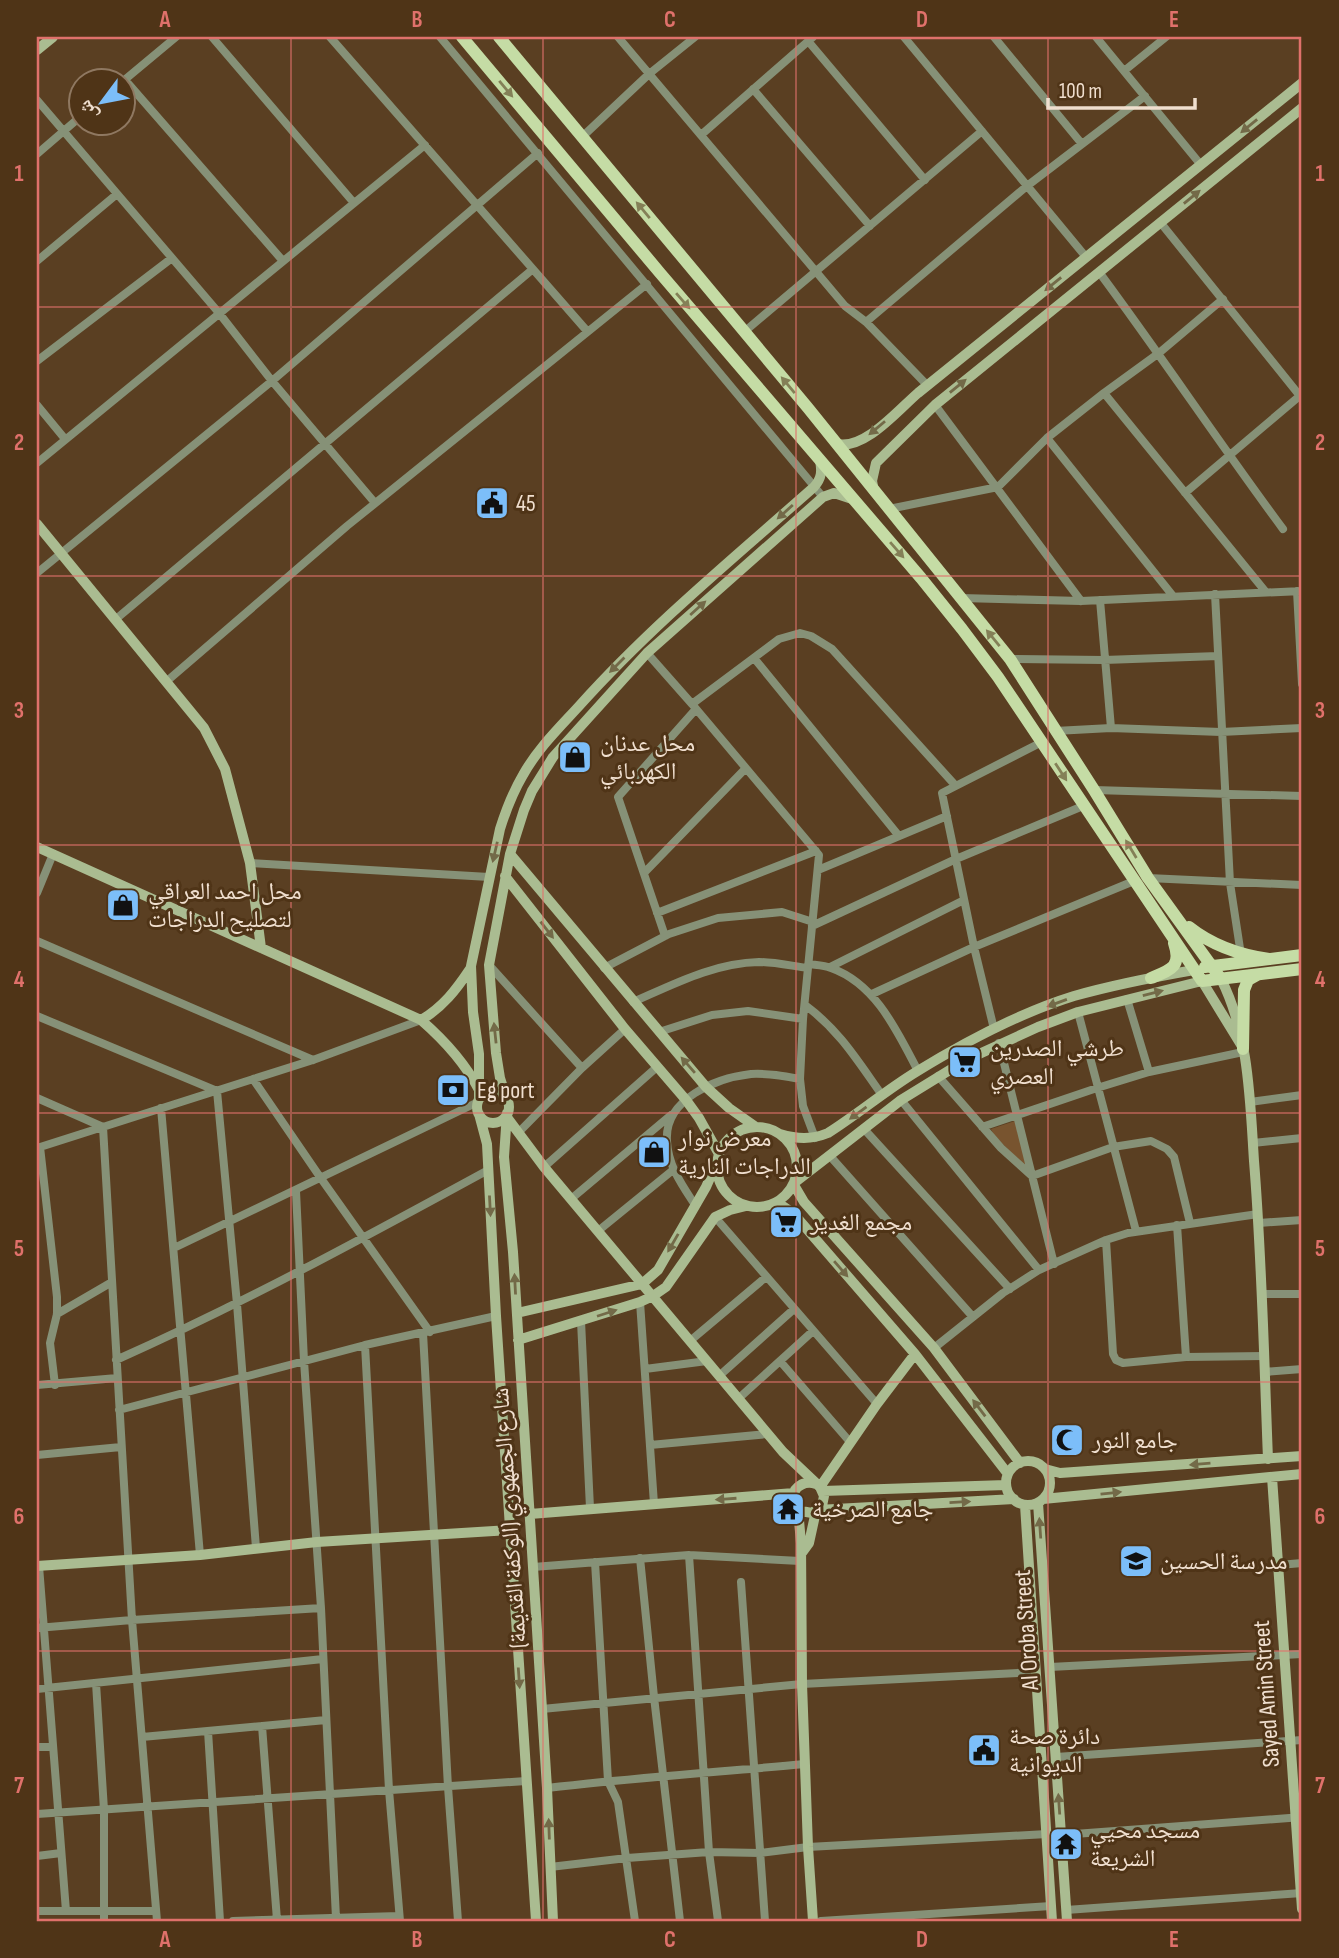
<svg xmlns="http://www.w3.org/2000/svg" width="1339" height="1958" viewBox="0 0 1339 1958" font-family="'Sofia Sans Condensed','Noto Naskh Arabic',sans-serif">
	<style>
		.green { fill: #78542f }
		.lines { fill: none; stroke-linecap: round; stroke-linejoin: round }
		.street { stroke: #869177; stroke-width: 8 }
		.secondary { stroke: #aabc91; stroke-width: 10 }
		.primary { stroke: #c5dca5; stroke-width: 12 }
		.oneway { fill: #848057 }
		.oneway2 { fill: #736a48 }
		.grid { fill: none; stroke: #e0716b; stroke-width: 2; stroke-opacity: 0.55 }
		.labels { text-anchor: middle; stroke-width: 6; stroke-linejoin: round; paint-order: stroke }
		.poi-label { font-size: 24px; fill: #f0dfcf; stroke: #4f3417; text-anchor: start }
		.street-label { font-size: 24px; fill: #f0dfcf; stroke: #4f3417 }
		.neatline { fill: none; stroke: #e0716b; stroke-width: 2.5 }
		.grid-label { font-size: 23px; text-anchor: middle; font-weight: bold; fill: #e0716b }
	</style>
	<rect width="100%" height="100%" fill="#5a3f22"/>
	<!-- green -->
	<path class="green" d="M 1015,1121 L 1027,1166 L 1024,1166 L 994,1135 L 991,1129 Z"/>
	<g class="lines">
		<!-- street -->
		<path class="street" d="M 212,37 L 354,203
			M 330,37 L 587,331
			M 440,37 L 823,497
			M 618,37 L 845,306 L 866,322 L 927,385
			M 904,37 L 1086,257
			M 994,37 L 1082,144
			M 1096,37 L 1201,165
			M 808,41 L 925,180
			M 1124,71 L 1166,37
			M 125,80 L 283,261
			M 122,82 L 176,37
			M 753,89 L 870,226
			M 37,100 L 219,313 L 272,381 L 375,503
			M 701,135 L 813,37
			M 582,137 L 649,74 L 695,37
			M 37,154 L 80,117
			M 1160,222 L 1300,396
			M 37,261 L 117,194
			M 1099,272 C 1162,357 1220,444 1283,529
			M 866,322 L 1027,186 L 1145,96
			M 744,332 L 982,131
			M 37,361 L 172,258
			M 1104,393 L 1265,591
			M 37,405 L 65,439
			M 935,405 L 1081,601
			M 1047,438 L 1173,596
			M 37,463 L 425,145
			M 1185,493 L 1302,394
			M 889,509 L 998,487 L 1047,438 L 1104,393 L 1159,353 L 1223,299
			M 37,573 L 272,381 L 538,153
			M 1297,591 L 1302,684
			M 1215,594 L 1230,883 L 1241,955
			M 961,598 L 1081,601 L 1302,591
			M 1100,600 L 1111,728
			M 116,619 L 533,269
			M 647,653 L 692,704 L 819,855 L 803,1019 L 800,1079 L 803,1106 L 815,1138
			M 754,658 L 899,836
			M 1010,659 L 1104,660 L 1218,656
			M 167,681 L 347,526 L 647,284
			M 692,704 L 779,639 L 800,633 L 811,636 L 832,649 L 955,785
			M 1055,731 L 1111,728 L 1221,732 L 1302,728
			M 1094,790 L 1302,796
			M 250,863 L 489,877
			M 818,870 L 947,816
			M 644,873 L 746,768
			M 1148,878 L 1302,885
			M 37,893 L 53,854
			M 657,913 L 816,851
			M 812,926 L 956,859 L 1083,806
			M 665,936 L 618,797 L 696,709
			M 37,941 L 313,1060
			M 809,964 C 816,965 824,965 831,968 C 876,984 897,1031 918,1071
			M 489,965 L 582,1068
			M 830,967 L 964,900
			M 604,968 L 669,934 L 718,918 L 782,912 L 813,922
			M 872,994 L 974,947 L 1134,881
			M 1127,999 L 1149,1072
			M 633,1002 C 674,984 714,963 759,962 C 775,962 792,966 808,968
			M 805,1005 C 840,1031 857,1060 882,1095
			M 1078,1012 L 1136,1231
			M 37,1016 L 217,1091 L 237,1304 L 256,1548
			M 994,1029 L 974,947 L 942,793 L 1042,742
			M 659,1032 L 712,1015 L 748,1011 L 803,1019
			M 999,1043 L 1054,1264
			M 938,1076 L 1001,1148 L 1032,1176 L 1113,1147 L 1151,1141 L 1167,1149 L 1174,1157 L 1190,1223
			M 253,1079 L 320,1177 L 430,1332
			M 37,1098 L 103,1127 L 132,1620 L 157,1921
			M 901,1100 L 1039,1270
			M 1250,1102 L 1302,1095
			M 161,1108 L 200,1555
			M 982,1127 L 1097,1088 L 1149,1072 L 1243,1052
			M 864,1129 L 1010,1289
			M 518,1133 L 582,1068 L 625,1029
			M 1253,1143 L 1302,1138
			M 40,1147 L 57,1297 L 57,1314 L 50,1343 L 55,1385
			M 37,1148 L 313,1060 L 421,1020
			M 830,1156 L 973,1317
			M 544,1167 L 657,1067
			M 296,1191 L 304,1361 L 321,1608 L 336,1918
			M 571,1199 L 671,1115
			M 695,1205 C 682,1185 668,1166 667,1141 C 664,1099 716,1078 751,1074 C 768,1073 784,1076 800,1079
			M 715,1217 L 877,1404
			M 1259,1223 L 1302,1220
			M 1177,1225 L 1186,1357
			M 598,1231 L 673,1170
			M 1106,1240 L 1113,1354 L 1116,1360 L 1123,1363 L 1186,1357 L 1264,1356
			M 174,1248 L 478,1102
			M 1261,1294 L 1302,1294
			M 640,1302 L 654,1504
			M 57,1314 L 112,1282
			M 581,1321 L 590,1508
			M 423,1333 L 448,1787 L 458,1921
			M 690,1341 L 766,1277
			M 365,1345 L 389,1790 L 400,1921
			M 934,1348 L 1003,1293 L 1039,1270 L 1106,1240 L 1128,1233 L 1258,1214
			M 116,1360 C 244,1303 365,1237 488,1170
			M 780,1361 L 850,1442
			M 645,1369 L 707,1361
			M 1264,1372 L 1302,1369
			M 719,1376 L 794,1309
			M 37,1385 L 117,1378
			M 738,1399 L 813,1331
			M 119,1410 L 365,1345 L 496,1316
			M 650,1445 L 768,1434
			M 37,1455 L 121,1447
			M 689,1555 L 709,1852 L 718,1921
			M 640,1558 L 654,1697 L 680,1921
			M 595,1562 L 608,1781 L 618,1802 L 635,1921
			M 1279,1565 L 1302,1563
			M 39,1566 L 66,1911
			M 533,1567 L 689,1555 L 800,1561
			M 741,1582 L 765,1921
			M 37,1628 L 132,1620 L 321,1608
			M 1050,1667 L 1302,1654
			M 96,1683 L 104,1810 L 104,1921
			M 37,1689 L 323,1659
			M 542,1709 L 802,1684 L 1036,1672
			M 262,1726 L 277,1920
			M 208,1731 L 220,1921
			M 142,1737 L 326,1720
			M 37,1747 L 53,1747
			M 1056,1757 L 1302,1740
			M 547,1788 C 633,1778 719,1772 805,1764
			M 37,1814 L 526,1781
			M 1061,1835 L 1302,1817
			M 37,1856 L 61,1853
			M 550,1867 L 627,1858 L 709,1852 L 760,1853 L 808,1847 L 1047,1834
			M 1066,1910 L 1302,1893
			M 37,1911 L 156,1911
			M 233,1921 L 399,1916
			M 821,1921 L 1051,1906"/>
		<!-- secondary -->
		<path class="secondary" d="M 37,50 L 53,37
			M 837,444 C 865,450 898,410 918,393 L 1302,83
			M 874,491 L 872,481 L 876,463 L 935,405 L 1302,108
			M 37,524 L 204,728 L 225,769 L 250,863 L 261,948
			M 37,847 L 421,1020 C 444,1040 465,1063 479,1090
			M 510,854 L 706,1087 L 729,1108 L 756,1127
			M 505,876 L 625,1029 L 686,1100 L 699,1118 L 719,1154
			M 1221,979 C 1249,1034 1250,1100 1254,1161 C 1262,1260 1264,1359 1268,1459
			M 421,1020 C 443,1007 456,990 470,969
			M477 1107a16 16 0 1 1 32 0a16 16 0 1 1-32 0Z
			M 479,1099 L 479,1054 L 473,1012 L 471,966 L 500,829 C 506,810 513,792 523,775 C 538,748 560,727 580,705 C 652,625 735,557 814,487 C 822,478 822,471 820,460
			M 507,1100 L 500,1078 L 496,1053 L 489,965 L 510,854 L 524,810 L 532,791 L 553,757 L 647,653 L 823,497 L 834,493 L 852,499
			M 507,1113 L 504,1157 L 513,1252 L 547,1788 L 553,1921
			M 479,1114 L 487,1144 L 496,1316 L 536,1921
			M 506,1116 L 544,1167 L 783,1452 L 820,1487 L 824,1496 L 822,1506 L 812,1513 L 801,1511 L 794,1502 L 795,1490 C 801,1483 808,1481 816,1484
			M717 1167a40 40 0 1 1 80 0a40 40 0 1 1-80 0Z
			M 780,1134 C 797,1139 811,1140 828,1133 C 858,1114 885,1091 916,1072 C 965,1042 1019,1013 1074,996 C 1113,985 1154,977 1194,970
			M 794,1183 L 901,1100 L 966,1060 L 1038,1027 L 1078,1012 L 1202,981 L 1243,1048
			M 794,1185 L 804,1202 L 934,1348 L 1020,1463
			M 777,1202 L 793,1213 L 915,1354 L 1008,1474
			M 517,1313 L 642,1284 L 658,1270 L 706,1187 L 717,1162
			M 518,1340 L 640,1302 L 653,1296 L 666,1287 L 715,1217 L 730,1210 L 746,1206
			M1006 1483a22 22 0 1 1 44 0a22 22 0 1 1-44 0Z
			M 1045,1469 L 1060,1473 L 1302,1456
			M 1272,1477 L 1302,1909
			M 820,1487 L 877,1404 L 915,1354
			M 823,1491 L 1006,1485
			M 1043,1499 L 1302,1474
			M 1038,1503 L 1067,1921
			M 1025,1505 L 1052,1921
			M 798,1509 L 801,1543 L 802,1684 L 808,1847 L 813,1921
			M 818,1510 L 1014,1499
			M 530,1514 L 794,1493
			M 801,1554 L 809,1543 L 816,1511
			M 37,1566 L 200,1555 L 317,1542 L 510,1530"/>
		<!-- primary -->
		<path class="primary" d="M 462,37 L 660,273 L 921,578 L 962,629 L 998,677 L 1202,981 L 1302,969
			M 499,37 L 808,408 L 1010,659 L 1094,790 L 1148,878 L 1221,979
			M 1189,927 C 1213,946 1240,955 1269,959
			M 1205,967 L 1302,955
			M 1151,978 C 1171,970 1182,967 1174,943
			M 1243,1049 L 1244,990 L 1248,980 L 1257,975"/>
	</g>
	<!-- one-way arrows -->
	<defs><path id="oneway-solid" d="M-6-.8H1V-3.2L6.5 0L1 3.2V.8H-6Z" transform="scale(1.75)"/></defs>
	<g class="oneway">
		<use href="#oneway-solid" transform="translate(506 89) rotate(50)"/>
		<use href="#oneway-solid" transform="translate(643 210) rotate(-130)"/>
		<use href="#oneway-solid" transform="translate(683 301) rotate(49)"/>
		<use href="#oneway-solid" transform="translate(788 385) rotate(-130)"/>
		<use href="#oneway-solid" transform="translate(897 550) rotate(49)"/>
		<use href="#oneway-solid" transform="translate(993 638) rotate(-129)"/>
		<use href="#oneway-solid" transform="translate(1061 772) rotate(57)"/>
		<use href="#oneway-solid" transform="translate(1131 849) rotate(-121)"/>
	</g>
	<g class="oneway2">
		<use href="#oneway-solid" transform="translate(1249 126) rotate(141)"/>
		<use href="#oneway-solid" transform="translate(1192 197) rotate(-39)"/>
		<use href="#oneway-solid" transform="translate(1053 284) rotate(141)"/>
		<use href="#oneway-solid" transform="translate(958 386) rotate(-39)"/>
		<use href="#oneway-solid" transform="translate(877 428) rotate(140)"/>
		<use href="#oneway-solid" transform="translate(785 512) rotate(138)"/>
		<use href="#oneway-solid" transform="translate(698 608) rotate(-42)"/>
		<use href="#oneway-solid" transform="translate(617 665) rotate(135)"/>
		<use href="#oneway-solid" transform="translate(495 852) rotate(103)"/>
		<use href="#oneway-solid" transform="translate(547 930) rotate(52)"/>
		<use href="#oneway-solid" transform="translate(1153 993) rotate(-14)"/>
		<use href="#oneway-solid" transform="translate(1057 1003) rotate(160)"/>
		<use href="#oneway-solid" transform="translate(495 1033) rotate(-96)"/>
		<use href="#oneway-solid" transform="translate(688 1065) rotate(-131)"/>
		<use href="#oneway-solid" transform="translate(858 1113) rotate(144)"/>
		<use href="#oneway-solid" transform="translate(490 1206) rotate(87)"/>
		<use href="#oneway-solid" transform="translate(673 1243) rotate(120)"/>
		<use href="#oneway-solid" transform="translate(841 1269) rotate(49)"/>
		<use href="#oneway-solid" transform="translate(515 1284) rotate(-93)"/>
		<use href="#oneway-solid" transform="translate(607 1313) rotate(-18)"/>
		<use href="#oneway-solid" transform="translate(979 1408) rotate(-127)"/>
		<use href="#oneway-solid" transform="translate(1200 1464) rotate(175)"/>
		<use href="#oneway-solid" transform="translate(1111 1493) rotate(-6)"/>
		<use href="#oneway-solid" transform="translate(726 1499) rotate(176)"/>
		<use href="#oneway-solid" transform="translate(960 1502) rotate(-3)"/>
		<use href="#oneway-solid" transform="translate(1040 1528) rotate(-94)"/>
		<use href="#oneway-solid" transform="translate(519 1678) rotate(86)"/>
		<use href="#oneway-solid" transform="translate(1059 1804) rotate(-94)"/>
		<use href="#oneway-solid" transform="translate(549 1829) rotate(-92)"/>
	</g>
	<!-- grid -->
	<path class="grid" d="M 291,37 L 291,1921M 543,37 L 543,1921M 796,37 L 796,1921M 1048,37 L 1048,1921M 37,307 L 1302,307M 37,576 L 1302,576M 37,845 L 1302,845M 37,1113 L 1302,1113M 37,1382 L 1302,1382M 37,1651 L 1302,1651"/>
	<!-- icons -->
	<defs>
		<g id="civic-square" transform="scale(1.75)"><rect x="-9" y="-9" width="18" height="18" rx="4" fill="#7cbef9" stroke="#4f3417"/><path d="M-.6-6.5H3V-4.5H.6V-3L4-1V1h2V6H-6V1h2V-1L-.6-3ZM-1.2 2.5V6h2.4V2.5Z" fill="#111"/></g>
		<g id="shop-square" transform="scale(1.75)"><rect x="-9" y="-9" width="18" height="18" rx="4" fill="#7cbef9" stroke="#4f3417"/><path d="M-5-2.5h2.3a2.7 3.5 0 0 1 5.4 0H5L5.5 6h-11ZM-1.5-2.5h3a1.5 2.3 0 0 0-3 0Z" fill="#111"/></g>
		<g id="supermarket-square" transform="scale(1.75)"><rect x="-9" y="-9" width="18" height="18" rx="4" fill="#7cbef9" stroke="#4f3417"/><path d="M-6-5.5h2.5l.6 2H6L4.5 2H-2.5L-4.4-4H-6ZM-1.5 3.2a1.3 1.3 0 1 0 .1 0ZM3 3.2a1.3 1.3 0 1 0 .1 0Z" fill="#111"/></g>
		<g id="bank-square" transform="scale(1.75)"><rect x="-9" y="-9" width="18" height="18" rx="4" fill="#7cbef9" stroke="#4f3417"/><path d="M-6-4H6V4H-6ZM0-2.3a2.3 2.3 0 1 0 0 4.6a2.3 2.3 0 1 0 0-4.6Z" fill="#111"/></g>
		<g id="mosque-square" transform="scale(1.75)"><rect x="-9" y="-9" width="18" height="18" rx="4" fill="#7cbef9" stroke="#4f3417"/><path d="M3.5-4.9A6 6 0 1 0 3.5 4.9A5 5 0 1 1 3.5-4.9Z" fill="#111"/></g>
		<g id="temple-square" transform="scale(1.75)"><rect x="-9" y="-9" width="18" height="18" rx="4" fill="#7cbef9" stroke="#4f3417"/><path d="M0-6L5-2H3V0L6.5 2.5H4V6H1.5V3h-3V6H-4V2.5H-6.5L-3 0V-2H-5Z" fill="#111"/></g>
		<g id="school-square" transform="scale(1.75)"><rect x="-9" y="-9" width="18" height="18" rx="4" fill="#7cbef9" stroke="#4f3417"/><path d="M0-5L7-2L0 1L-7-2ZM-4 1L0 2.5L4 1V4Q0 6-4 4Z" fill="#111"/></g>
	</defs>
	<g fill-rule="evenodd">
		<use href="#civic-square" x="492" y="503"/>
		<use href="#shop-square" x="575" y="757"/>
		<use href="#shop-square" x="123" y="905"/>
		<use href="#supermarket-square" x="965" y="1062"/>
		<use href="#bank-square" x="453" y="1090"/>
		<use href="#shop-square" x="654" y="1152"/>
		<use href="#supermarket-square" x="786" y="1222"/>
		<use href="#mosque-square" x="1067" y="1440"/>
		<use href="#temple-square" x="788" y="1509"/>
		<use href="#school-square" x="1136" y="1561"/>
		<use href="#civic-square" x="984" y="1750"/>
		<use href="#temple-square" x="1066" y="1844"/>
	</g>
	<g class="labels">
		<!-- poi labels -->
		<g class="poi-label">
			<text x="516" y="511">45</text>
			<text x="600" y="751">محل عدنان<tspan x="600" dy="28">الكهربائي</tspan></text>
			<text x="148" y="899">محل احمد العراقي<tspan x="148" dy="28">لتصليح الدراجات</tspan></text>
			<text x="990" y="1056">طرشي الصدرين<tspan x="990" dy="28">العصري</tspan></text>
			<text x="477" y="1098">Eg port</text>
			<text x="678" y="1146">معرض نوار<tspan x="678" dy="28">الدراجات النارية</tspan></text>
			<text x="810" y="1230">مجمع الغدير</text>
			<text x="1092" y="1448">جامع النور</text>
			<text x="812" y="1517">جامع الصرخية</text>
			<text x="1160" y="1569">مدرسة الحسين</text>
			<text x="1009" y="1744">دائرة صحة<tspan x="1009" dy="28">الديوانية</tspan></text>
			<text x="1090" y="1838">مسجد محيي<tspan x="1090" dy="28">الشريعة</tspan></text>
		</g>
		<!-- street labels -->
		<g class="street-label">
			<text transform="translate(509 1518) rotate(-94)" y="8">شارع الجمهوري (الوكفة القديمة)</text>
			<text transform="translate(1026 1630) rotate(-94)" y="8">Al Oroba Street</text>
			<text transform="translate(1266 1694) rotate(-94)" y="8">Sayed Amin Street</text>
		</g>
	</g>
	<!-- border -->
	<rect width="1339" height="1958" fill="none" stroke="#4f3417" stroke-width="77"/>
	<!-- north arrow -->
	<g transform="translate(102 102) rotate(238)"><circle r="33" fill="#4f3417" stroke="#8f7861" stroke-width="2"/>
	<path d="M0-5L12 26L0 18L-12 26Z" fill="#7cbef9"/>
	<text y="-10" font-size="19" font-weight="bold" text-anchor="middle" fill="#f0dfcf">ش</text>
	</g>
	<!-- scale -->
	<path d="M1048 98v10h147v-10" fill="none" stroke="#f0dfcf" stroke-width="3.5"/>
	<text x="1059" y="98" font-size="21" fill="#f0dfcf" stroke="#4f3417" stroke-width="5" paint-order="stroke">100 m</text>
	<rect x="38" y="38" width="1262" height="1882" class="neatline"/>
	<g class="grid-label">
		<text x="165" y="27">A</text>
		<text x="417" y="27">B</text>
		<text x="670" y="27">C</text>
		<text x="922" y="27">D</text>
		<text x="1174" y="27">E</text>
		<text x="19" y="181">1</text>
		<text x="1320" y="181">1</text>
		<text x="19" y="450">2</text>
		<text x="1320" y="450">2</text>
		<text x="19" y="718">3</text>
		<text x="1320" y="718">3</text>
		<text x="19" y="987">4</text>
		<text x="1320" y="987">4</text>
		<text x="19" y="1256">5</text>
		<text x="1320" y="1256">5</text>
		<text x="19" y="1524">6</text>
		<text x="1320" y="1524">6</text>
		<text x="19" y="1793">7</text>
		<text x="1320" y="1793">7</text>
		<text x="165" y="1947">A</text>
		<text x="417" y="1947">B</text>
		<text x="670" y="1947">C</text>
		<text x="922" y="1947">D</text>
		<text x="1174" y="1947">E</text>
	</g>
</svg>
